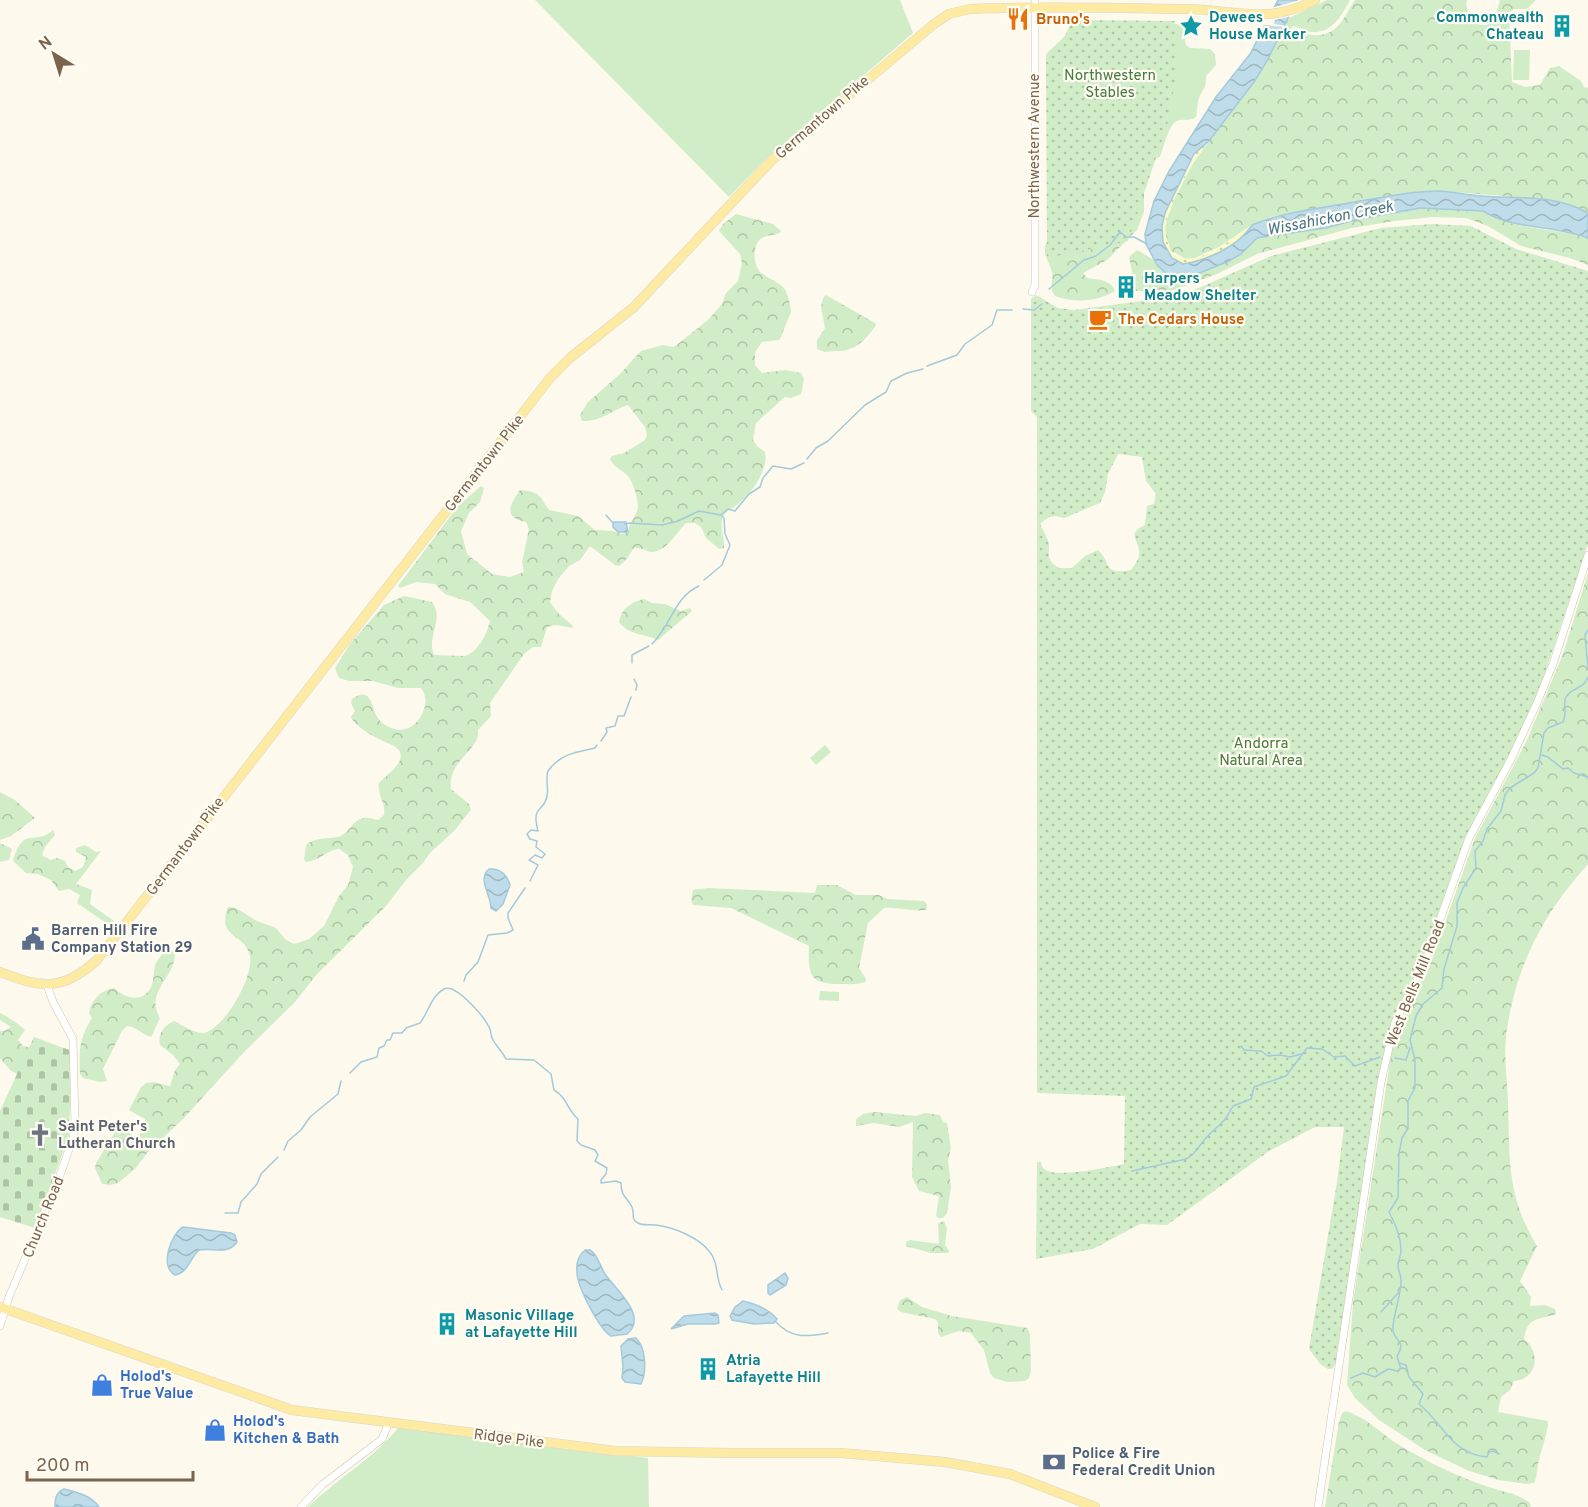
<svg xmlns="http://www.w3.org/2000/svg" width="1588" height="1507" viewBox="0 0 1588 1507" font-family="Overpass,sans-serif">
	<style>
		.green { fill: #d1edc8 }
		.forest { fill: url(#forest-crowns) }
		.sand { fill: url(#sand-dots) }
		.cemetery { fill: url(#cemetery-stones) }
		.park { fill: url(#park-dots); fill-rule: evenodd }
		.water { fill: url(#water-waves); stroke: #a4cadb; stroke-width: 1.5 }
		.pier { fill: #fdf9ec }
		.lines { fill: none; stroke-linecap: round; stroke-linejoin: round }
		.stream { stroke: #a4cadb; stroke-width: 1.5 }
		.minor-casing { stroke: #d2c3af; stroke-width: 8 }
		.major-casing { stroke: #ddd7d0; stroke-width: 10 }
		.minor { stroke: #fff; stroke-width: 7 }
		.major { stroke: #fdeaa3; stroke-width: 9 }
		.labels { text-anchor: middle; stroke-width: 4.5; stroke-linejoin: round; paint-order: stroke }
		.culture-label { font-size: 15px; font-weight: bold; fill: #0d838f; stroke: #fffcf3; text-anchor: start }
		.food-label { font-size: 15px; font-weight: bold; fill: #c56008; stroke: #fffcf3; text-anchor: start }
		.park-label { font-size: 15px; fill: #487b40; stroke: #fffcf3 }
		.street-label { font-size: 15px; fill: #7b644c; stroke: #fffcf3 }
		.service-label { font-size: 15px; font-weight: bold; fill: #4e5e75; stroke: #fffcf3; text-anchor: start }
		.worship-label { font-size: 15px; font-weight: bold; fill: #5b616d; stroke: #fffcf3; text-anchor: start }
		.shop-label { font-size: 15px; font-weight: bold; fill: #366cbe; stroke: #fffcf3; text-anchor: start }
		.water-label { font-size: 16px; font-style: italic; fill: #44768f; stroke: #fffcf3 }
	</style>
	<defs>
		<pattern id="forest-crowns" width="20" height="18" patternUnits="userSpaceOnUse" patternTransform="scale(1.5)"><rect width="20" height="18" fill="#d1edc8"/><path d="M2 6a3 3 0 1 1 6 0M12 15a3 3 0 1 1 6 0" fill="none" stroke="#afc4a5"/></pattern>
		<pattern id="sand-dots" width="8" height="8" patternUnits="userSpaceOnUse" patternTransform="scale(1.5)"><rect width="8" height="8" fill="#fdfac6"/><path d="M2 2h.1M6 6h.1" fill="none" stroke="#d2cea3" stroke-width="1.8" stroke-linecap="round"/></pattern>
		<pattern id="cemetery-stones" width="16" height="16" patternUnits="userSpaceOnUse" patternTransform="scale(1.5)"><rect width="16" height="16" fill="#d1edc8"/><path d="M2 7V4a2 2 0 0 1 4 0v3zM10 15v-3a2 2 0 0 1 4 0v3z" fill="#afc4a5"/></pattern>
		<pattern id="park-dots" width="8" height="8" patternUnits="userSpaceOnUse" patternTransform="scale(1.5)"><rect width="8" height="8" fill="#d1edc8"/><path d="M2 2h.1M6 6h.1" fill="none" stroke="#afc4a5" stroke-width="1.8" stroke-linecap="round"/></pattern>
		<pattern id="water-waves" width="16" height="10" patternUnits="userSpaceOnUse" patternTransform="scale(1.5)"><rect width="16" height="10" fill="#bedce9"/><path d="M0 5q4-4 8 0t8 0" fill="none" stroke="#9fb6bf"/></pattern>
	</defs>
	<rect width="100%" height="100%" fill="#fdf9ec"/>
	<!-- green -->
	<path class="green" d="M 535,0 L 900,0 L 913,33 L 765,160 L 729,197 Z
		M 1182,24 L 1186,45 L 1190,48 L 1210,49 L 1215,54 L 1216,65 L 1206,76 C 1207,89 1201,91 1198,101 C 1197,106 1197,112 1196,117 C 1189,122 1184,118 1177,121 C 1169,124 1163,149 1160,157 L 1151,159 L 1130,25 Z
		M 1514,50 L 1530,50 L 1529,80 L 1513,80 Z
		M 825,745 L 831,752 L 816,765 L 810,758 Z
		M 820,991 L 839,992 L 839,1001 L 819,1000 Z
		M 399,1427 L 648,1458 L 649,1507 L 308,1507 C 337,1479 374,1458 399,1427 Z"/>
	<!-- forest -->
	<path class="forest" d="M 1327,0 L 1350,0 C 1342,15 1332,34 1311,32 C 1305,31 1299,27 1293,26 L 1291,29 C 1309,37 1329,40 1342,21 C 1347,14 1350,7 1355,0 L 1467,0 C 1464,10 1473,19 1480,25 L 1487,25 L 1496,14 L 1500,0 L 1536,0 L 1527,9 L 1514,9 L 1509,13 L 1512,82 L 1525,87 L 1540,85 L 1550,68 L 1559,66 L 1581,81 L 1584,87 L 1588,88 L 1588,213 L 1582,210 L 1504,196 L 1441,191 L 1397,194 L 1271,217 L 1252,225 L 1219,247 L 1195,258 L 1186,259 L 1171,251 L 1165,233 L 1165,224 L 1174,200 L 1193,163 L 1254,82 L 1267,61 L 1287,19 Z
		M 1144,184 L 1144,212 L 1137,230 L 1107,260 L 1083,273 L 1087,278 C 1098,280 1111,279 1115,291 C 1098,302 1073,303 1055,296 C 1048,287 1054,282 1052,272 C 1049,260 1042,256 1046,243 Z
		M 1420,208 L 1483,211 C 1512,229 1551,229 1584,236 L 1588,238 L 1588,265 L 1570,258 L 1521,246 L 1488,226 L 1466,218 L 1433,217 L 1394,221 L 1352,228 L 1257,254 L 1217,274 L 1174,290 L 1160,292 L 1136,291 L 1129,257 L 1137,250 L 1154,260 L 1157,265 L 1185,279 L 1229,261 L 1257,238 L 1308,231 L 1340,225 L 1359,219 Z
		M 736,214 L 773,224 L 781,231 L 780,233 C 774,235 767,235 762,238 C 752,244 753,264 760,272 C 773,283 785,281 789,300 C 792,315 792,309 787,322 C 777,343 787,339 762,342 L 755,352 L 755,365 L 762,373 L 785,370 L 801,373 L 804,379 L 801,394 L 791,398 L 785,397 L 756,423 L 753,440 L 757,446 L 765,452 C 769,468 752,494 738,504 C 732,509 724,511 722,520 C 720,529 725,539 724,548 L 719,549 L 706,538 L 701,527 L 695,523 L 686,523 C 676,533 668,550 653,552 C 645,552 641,547 634,548 L 625,561 L 619,566 L 615,565 L 590,546 L 580,560 L 569,566 L 558,579 L 552,591 L 550,602 L 559,614 L 572,625 L 573,628 L 556,625 L 547,627 L 541,647 L 533,647 L 524,654 L 490,703 L 491,716 L 478,730 C 481,750 447,760 451,789 L 469,804 L 471,810 L 454,831 L 430,853 L 423,863 L 406,880 L 386,906 L 317,974 L 295,1002 L 244,1052 L 184,1118 L 148,1152 L 135,1169 L 118,1183 L 110,1185 L 102,1184 L 95,1168 L 96,1163 L 115,1132 L 118,1129 L 127,1130 L 136,1139 L 144,1127 L 145,1119 L 129,1110 L 141,1087 L 146,1083 L 153,1082 L 170,1086 L 175,1070 L 180,1064 L 173,1055 L 160,1045 C 157,1034 165,1025 174,1021 C 182,1025 196,1034 204,1033 C 225,1028 254,976 250,956 C 245,932 216,939 228,907 L 236,908 L 257,921 L 276,928 L 286,940 L 294,944 L 309,939 L 324,926 L 339,896 L 348,885 L 353,867 L 348,855 L 339,849 C 327,850 319,861 306,862 L 304,860 L 306,845 C 314,837 328,839 338,837 C 349,834 352,820 364,818 C 369,817 373,820 378,820 L 384,815 C 386,802 377,796 379,783 C 385,776 394,771 399,762 C 406,748 391,745 381,740 C 372,736 355,726 351,717 L 355,711 L 351,703 L 352,699 C 371,686 371,705 376,715 C 380,723 387,727 395,729 C 416,735 434,704 421,688 L 398,688 L 373,681 L 349,681 L 339,678 L 335,668 L 350,644 L 384,605 L 404,596 L 432,602 C 445,619 426,637 434,655 L 465,656 C 478,652 487,634 490,621 L 470,602 L 445,594 L 435,584 L 416,582 L 400,588 L 398,586 L 458,506 L 481,486 L 484,488 L 480,502 L 469,513 L 461,531 L 467,554 L 492,574 L 510,577 L 524,572 L 522,562 L 529,529 L 526,522 C 502,517 510,505 520,490 C 540,492 539,495 549,510 L 578,516 L 595,530 L 613,531 L 621,534 L 628,532 C 629,524 634,519 637,511 C 640,503 634,486 630,479 C 625,470 614,469 610,459 L 612,456 L 624,453 L 645,440 L 647,436 L 645,427 L 628,405 C 612,410 601,422 582,421 L 580,415 L 588,402 L 620,374 L 641,351 L 663,345 L 674,347 L 708,320 L 722,304 L 726,293 L 738,281 L 742,263 L 740,254 L 719,231 L 723,224 Z
		M 826,295 L 875,323 L 876,325 C 867,338 857,350 840,351 C 834,351 831,351 825,352 L 817,349 L 817,340 L 825,328 L 821,307 L 823,298 Z
		M 1588,573 L 1588,864 C 1544,913 1517,963 1507,1029 C 1503,1053 1507,1077 1508,1101 C 1510,1158 1506,1195 1537,1246 L 1520,1281 L 1531,1297 L 1530,1306 L 1545,1305 L 1555,1309 L 1556,1314 C 1538,1321 1528,1315 1524,1339 C 1541,1352 1538,1379 1514,1381 L 1510,1390 L 1501,1397 L 1498,1412 L 1548,1421 C 1547,1437 1541,1449 1538,1464 C 1537,1471 1537,1477 1534,1483 L 1526,1484 L 1499,1480 L 1469,1471 L 1425,1450 L 1379,1420 L 1355,1398 L 1347,1385 L 1353,1302 L 1392,1049 L 1401,1022 L 1431,962 L 1475,838 L 1527,740 L 1563,654 Z
		M 644,599 L 652,603 L 665,604 L 681,611 L 690,608 L 692,611 L 658,640 C 645,634 628,635 619,622 C 621,609 631,602 644,599 Z
		M 0,792 L 15,800 L 35,818 L 11,836 L 0,840 Z
		M 53,830 L 55,835 L 45,847 L 42,855 L 50,860 L 58,858 L 65,861 L 68,867 L 75,871 L 83,867 L 86,857 L 76,852 L 76,848 L 85,845 L 96,852 L 101,851 L 76,884 L 92,890 L 90,904 L 114,921 L 109,925 L 77,903 L 80,895 L 69,889 L 59,891 L 51,880 L 38,874 L 26,873 L 13,861 C 24,824 34,847 53,830 Z
		M 0,843 L 12,849 L 9,860 L 0,862 Z
		M 817,885 L 837,885 L 856,895 L 879,895 L 887,899 L 924,901 L 927,904 L 926,910 C 912,912 898,907 884,908 L 868,923 L 859,968 L 866,979 L 865,982 C 857,985 849,984 841,984 C 809,984 808,975 809,946 L 731,908 L 693,905 L 691,900 L 693,890 L 708,888 L 815,893 Z
		M 166,950 L 175,952 C 176,978 144,991 160,1018 L 151,1037 C 142,1035 136,1026 127,1026 L 122,1031 L 103,1069 L 107,1081 L 100,1082 L 83,1078 L 80,1074 C 79,1050 79,1039 92,1018 L 89,1013 C 91,1000 101,990 114,988 C 126,999 144,1004 152,985 C 154,979 153,972 155,966 C 157,960 162,954 166,950 Z
		M 0,1013 C 5,1015 22,1026 25,1030 L 18,1040 L 23,1046 L 37,1049 L 22,1077 L 10,1070 L 0,1058 L 0,1031 L 4,1031 L 11,1027 L 0,1020 Z
		M 874,1112 L 916,1116 L 925,1113 L 940,1115 L 943,1122 L 947,1123 L 951,1148 L 948,1160 L 951,1187 L 947,1213 L 943,1218 L 938,1218 L 936,1216 L 939,1196 L 919,1191 L 912,1177 L 913,1122 L 899,1127 L 874,1123 L 856,1126 L 856,1119 L 863,1114 Z
		M 944,1221 L 947,1229 L 945,1245 L 949,1251 L 948,1253 L 931,1253 L 906,1246 L 906,1242 L 910,1240 L 939,1244 L 938,1223 Z
		M 907,1297 L 922,1307 L 952,1316 L 1027,1328 L 1030,1334 L 1031,1371 L 1029,1378 L 1025,1381 L 1007,1382 L 994,1378 L 990,1373 L 984,1350 L 971,1333 L 959,1331 L 941,1337 L 938,1333 L 938,1322 L 935,1319 L 901,1312 L 897,1309 L 900,1300 Z
		M 1346,1411 C 1365,1417 1380,1432 1396,1443 C 1427,1462 1458,1477 1492,1488 C 1505,1492 1519,1494 1530,1503 L 1531,1507 L 1325,1507 L 1339,1422 L 1342,1413 Z"/>
	<!-- sand -->
	<path class="sand" d="M 1209,141 C 1194,159 1170,201 1166,224 C 1164,233 1167,242 1171,251 C 1176,255 1181,259 1188,259 C 1208,259 1236,236 1252,225 C 1238,247 1207,260 1183,264 C 1145,248 1168,203 1183,179 C 1192,165 1193,150 1209,141 Z"/>
	<!-- cemetery -->
	<path class="cemetery" d="M 34,1037 L 72,1051 L 69,1136 L 35,1228 L 0,1217 L 0,1111 Z"/>
	<!-- park -->
	<path class="park" d="M 1073,20 L 1175,21 L 1176,75 L 1168,122 L 1128,241 L 1047,258 L 1046,54 L 1064,37 Z
		M 1432,224 L 1471,226 L 1516,249 L 1588,271 L 1588,544 L 1536,700 L 1505,766 L 1468,834 L 1427,951 L 1390,1028 L 1379,1076 L 1336,1363 L 1332,1369 L 1328,1369 L 1321,1365 L 1309,1349 L 1337,1182 L 1344,1127 L 1315,1127 L 1269,1151 L 1167,1225 L 1140,1224 L 1093,1249 L 1036,1259 L 1037,1162 L 1041,1162 C 1042,1166 1042,1168 1046,1170 C 1058,1178 1109,1167 1124,1164 L 1125,1096 L 1037,1093 L 1037,417 L 1031,411 L 1031,299 L 1036,295 L 1058,308 L 1074,310 L 1173,297 L 1201,287 L 1271,256 L 1381,228 ZM 1118,454 L 1142,457 L 1146,481 L 1156,494 L 1154,504 L 1147,506 L 1145,525 C 1124,534 1142,542 1139,556 C 1138,561 1134,566 1131,570 C 1102,576 1111,561 1098,550 L 1085,556 L 1072,568 L 1059,568 C 1042,558 1053,550 1047,538 C 1045,533 1042,529 1040,524 L 1047,518 L 1055,516 L 1064,518 L 1100,503 L 1105,492 L 1108,474 Z"/>
	<!-- water -->
	<path class="water" d="M 1278,0 L 1297,0 L 1267,61 L 1254,82 L 1209,141 L 1194,154 L 1165,213 L 1162,226 L 1163,242 L 1172,258 L 1183,264 C 1207,260 1238,247 1252,225 C 1283,212 1316,209 1349,203 C 1379,198 1409,191 1440,191 C 1454,192 1467,195 1481,196 C 1517,199 1555,194 1588,213 L 1588,238 C 1554,224 1515,231 1483,211 L 1420,208 L 1359,219 L 1326,228 L 1257,238 L 1241,254 L 1229,261 L 1185,279 L 1177,280 L 1170,277 L 1157,265 L 1146,244 L 1145,234 L 1154,201 L 1169,171 L 1216,97 L 1250,54 Z
		M 613,522 L 626,522 L 628,532 L 618,532 L 613,527 Z
		M 489,869 C 500,868 507,875 510,885 L 503,904 L 496,911 L 491,908 C 491,895 477,879 489,869 Z
		M 183,1227 L 231,1233 L 235,1235 L 237,1242 C 227,1256 213,1247 199,1250 C 190,1258 188,1273 175,1275 C 159,1267 171,1234 183,1227 Z
		M 585,1250 L 590,1250 C 598,1255 600,1266 605,1274 C 615,1289 649,1316 627,1334 L 611,1336 C 599,1329 577,1286 577,1272 C 576,1263 579,1255 585,1250 Z
		M 785,1273 L 788,1278 L 786,1285 L 770,1295 L 768,1293 L 768,1285 Z
		M 743,1301 C 756,1304 769,1309 777,1319 L 774,1323 L 754,1324 L 732,1320 L 730,1316 L 735,1307 Z
		M 715,1313 L 718,1315 L 719,1323 L 715,1324 L 688,1324 L 671,1329 L 684,1316 Z
		M 636,1338 C 646,1348 647,1371 641,1384 L 625,1382 L 622,1378 L 623,1367 L 621,1346 L 628,1339 Z
		M 64,1489 C 77,1492 92,1496 99,1507 L 55,1507 C 55,1498 56,1493 64,1489 Z"/>
	<!-- pier -->
	<path class="pier" d="M 1300,0 L 1292,16 L 1275,20 L 1274,24 L 1287,26 L 1286,27 L 1262,25 L 1271,8 Z"/>
	<g class="lines">
		<!-- stream -->
		<path class="stream" d="M 1049,289 L 1084,260 L 1096,256 L 1110,245 L 1120,232 L 1126,237 L 1134,237 L 1147,244
			M 1023,309 L 1034,310 L 1042,304
			M 927,366 L 957,355 L 965,344 L 992,325 L 997,310 L 1012,310
			M 807,459 L 816,448 L 828,441 L 865,405 L 886,392 L 891,381 L 907,373 L 923,369
			M 606,515 L 613,523
			M 625,524 L 630,523 L 662,525 L 678,521 L 699,511 L 721,515
			M 704,580 L 722,565 L 730,545 L 725,534 L 724,518 L 721,515 L 728,509 L 735,511 L 749,494 L 760,487 L 763,478 L 773,466 L 791,469 L 804,463
			M 1588,630 L 1585,635 L 1588,670
			M 652,644 C 671,626 674,597 699,586
			M 632,663 L 632,655 L 649,646
			M 634,679 L 637,685 L 636,690
			M 601,741 L 607,732 L 606,728 L 615,726 L 618,716 L 624,716 L 631,697
			M 1542,755 L 1548,757 L 1563,769 L 1568,768 L 1574,773 L 1588,777
			M 530,881 L 538,865 L 529,860 L 535,855 L 542,858 L 545,854 L 536,847 L 537,841 L 530,839 L 527,834 L 531,830 L 538,831 C 531,804 544,813 547,796 C 549,787 545,779 548,771 C 560,754 576,752 595,748 L 597,745
			M 464,981 L 466,975 L 478,962 L 488,935 L 507,933 L 513,930 L 508,918 L 508,913 L 525,888
			M 1241,1046 L 1244,1050 L 1261,1051 L 1268,1056 L 1280,1055 L 1290,1057 L 1301,1054
			M 1395,1058 L 1406,1060 L 1410,1048
			M 350,1073 L 361,1062 L 377,1057 L 379,1048 L 384,1046 L 387,1040 L 390,1040 L 393,1033 L 402,1033 L 406,1028 L 420,1023 C 428,1013 431,996 444,989 C 456,983 484,1017 489,1027 C 492,1031 490,1036 493,1040 C 497,1047 502,1051 506,1059 L 534,1060 L 551,1074 L 554,1090 C 567,1097 567,1110 578,1119 L 577,1141 L 581,1145 L 595,1150 L 598,1155 L 595,1161 L 607,1168 L 606,1174 L 601,1180 L 601,1183 L 616,1181 L 621,1183 C 621,1197 627,1197 632,1207 C 635,1213 630,1219 638,1223 C 643,1226 650,1224 656,1225 C 673,1227 698,1237 709,1251 C 719,1262 715,1277 722,1290
			M 284,1150 L 288,1141 L 301,1130 L 310,1117 L 338,1094 L 341,1081
			M 1132,1171 L 1186,1159 C 1196,1154 1198,1147 1205,1139 C 1218,1124 1223,1126 1233,1106 L 1251,1099 L 1254,1087 L 1286,1076 L 1307,1048 L 1322,1049 L 1334,1057 L 1345,1056 L 1355,1066 L 1380,1057
			M 225,1213 L 238,1213 L 241,1202 L 257,1184 L 261,1174 L 278,1157
			M 1381,1312 L 1399,1292
			M 775,1321 C 791,1339 806,1337 828,1333
			M 1351,1378 L 1363,1373 L 1375,1377 L 1388,1369 L 1398,1371 L 1401,1369 L 1399,1363
			M 1499,1454 L 1493,1451 L 1489,1452 L 1487,1457 C 1451,1454 1443,1423 1419,1404 L 1423,1394 L 1409,1377 L 1406,1365 L 1399,1363 L 1397,1356 C 1408,1339 1391,1341 1393,1327 C 1394,1313 1400,1298 1401,1283 C 1402,1276 1398,1271 1398,1265 C 1398,1260 1401,1256 1401,1251 C 1401,1238 1395,1223 1389,1212 L 1398,1198 L 1399,1153 L 1402,1138 L 1408,1128 L 1408,1101 L 1415,1088 L 1415,1060 L 1410,1040 L 1416,1016 L 1423,1004 L 1442,988 L 1444,969 L 1457,926 L 1457,903 L 1463,888 L 1476,868 L 1475,851 L 1483,841 L 1487,829 L 1501,811 L 1505,795 L 1510,788 L 1534,773 L 1538,768 L 1544,733 L 1548,728 L 1563,722 C 1568,712 1562,704 1566,697 C 1572,687 1583,690 1588,677"/>
		<!-- minor casing -->
		<g class="minor-casing">
			<path id="minor" d="M 1032,292 L 1035,285 L 1035,0
				M 0,1326 L 9,1297 L 59,1178 L 73,1138 L 75,1126 L 73,1039 L 53,1002 L 47,985
				M 301,1507 L 322,1485 L 382,1439 L 389,1422
				M 1318,1507 L 1381,1082 L 1395,1022 L 1425,962 L 1469,838 L 1511,759 L 1537,703 L 1554,661 L 1588,555"/>
		</g>
		<!-- major casing -->
		<g class="major-casing">
			<path id="major" d="M 0,972 C 41,988 62,992 97,960 L 550,378 L 570,358 L 634,307 L 771,161 L 934,24 L 949,14 L 970,9 C 1041,6 1114,8 1185,9 C 1235,9 1266,26 1315,0
				M 0,1307 L 292,1410 L 616,1451 L 731,1453 L 841,1453 L 945,1462 L 1010,1474 L 1095,1507"/>
		</g>
		<!-- minor -->
		<use href="#minor" class="minor"/>
		<!-- major -->
		<use href="#major" class="major"/>
	</g>
	<!-- icons -->
	<defs>
		<g id="restaurant-bare" transform="scale(1.8)"><path d="M-5-6h1v4h1v-4h1v4h1v-4h1v5L-1.5 .5V6h-2V.5L-5-1ZM5-6V6H3V1.5H1.5Q1.5-4 5-6Z" fill="#e8710a" stroke="#fffcf3" stroke-width="2.5" paint-order="stroke"/></g>
		<g id="sight-bare" transform="scale(1.8)"><path d="M0-6L1.8-2.2L6-1.7L2.9 1.2L3.7 5.4L0 3.3L-3.7 5.4L-2.9 1.2L-6-1.7L-1.8-2.2Z" fill="#0f9aa8" stroke="#fffcf3" stroke-width="2.5" paint-order="stroke"/></g>
		<g id="building-bare" transform="scale(1.8)"><path d="M-4-6H4V6H1V3H-1V6H-4ZM-2.5-4.3h1.7v1.8h-1.7ZM.8-4.3h1.7v1.8H.8ZM-2.5-1h1.7V.8h-1.7ZM.8-1h1.7V.8H.8Z" fill="#0f9aa8" stroke="#fffcf3" stroke-width="2.5" paint-order="stroke"/></g>
		<g id="cafe-bare" transform="scale(1.8)"><path d="M-5.5-4.5H6V0H3Q3 3.5 0 3.5H-2.5Q-5.5 3.5-5.5 0ZM3-3.2v2h1.7v-2ZM-6 4.5H4V6H-6Z" fill="#e8710a" stroke="#fffcf3" stroke-width="2.5" paint-order="stroke"/></g>
		<g id="civic-bare" transform="scale(1.8)"><path d="M-.6-6.5H3V-4.5H.6V-3L4-1V1h2V6H-6V1h2V-1L-.6-3ZM-1.2 2.5V6h2.4V2.5Z" fill="#5c6f8a" stroke="#fffcf3" stroke-width="2.5" paint-order="stroke"/></g>
		<g id="church-bare" transform="scale(1.8)"><path d="M-1.2-6h2.4v3.5h3.3v2.4h-3.3V6h-2.4V-.1h-3.3v-2.4h3.3Z" fill="#6b7280" stroke="#fffcf3" stroke-width="2.5" paint-order="stroke"/></g>
		<g id="shop-bare" transform="scale(1.8)"><path d="M-5-2.5h2.3a2.7 3.5 0 0 1 5.4 0H5L5.5 6h-11ZM-1.5-2.5h3a1.5 2.3 0 0 0-3 0Z" fill="#3f7fe0" stroke="#fffcf3" stroke-width="2.5" paint-order="stroke"/></g>
		<g id="bank-bare" transform="scale(1.8)"><path d="M-6-4H6V4H-6ZM0-2.3a2.3 2.3 0 1 0 0 4.6a2.3 2.3 0 1 0 0-4.6Z" fill="#5c6f8a" stroke="#fffcf3" stroke-width="2.5" paint-order="stroke"/></g>
	</defs>
	<g fill-rule="evenodd">
		<use href="#restaurant-bare" x="1018" y="19"/>
		<use href="#sight-bare" x="1191" y="26"/>
		<use href="#building-bare" x="1562" y="26"/>
		<use href="#building-bare" x="1126" y="287"/>
		<use href="#cafe-bare" x="1100" y="319"/>
		<use href="#civic-bare" x="33" y="939"/>
		<use href="#church-bare" x="40" y="1135"/>
		<use href="#building-bare" x="447" y="1324"/>
		<use href="#building-bare" x="708" y="1369"/>
		<use href="#shop-bare" x="102" y="1385"/>
		<use href="#shop-bare" x="215" y="1430"/>
		<use href="#bank-bare" x="1054" y="1462"/>
	</g>
	<g class="labels">
		<!-- culture labels -->
		<g class="culture-label">
			<text x="1209" y="22">Dewees<tspan x="1209" dy="17">House Marker</tspan></text>
			<text x="1544" y="22" text-anchor="end">Commonwealth<tspan x="1544" dy="17">Chateau</tspan></text>
			<text x="1144" y="283">Harpers<tspan x="1144" dy="17">Meadow Shelter</tspan></text>
			<text x="465" y="1320">Masonic Village<tspan x="465" dy="17">at Lafayette Hill</tspan></text>
			<text x="726" y="1365">Atria<tspan x="726" dy="17">Lafayette Hill</tspan></text>
		</g>
		<!-- food labels -->
		<g class="food-label">
			<text x="1036" y="24">Bruno's</text>
			<text x="1118" y="324">The Cedars House</text>
		</g>
		<!-- park labels -->
		<g class="park-label">
			<text x="1110" y="80">Northwestern<tspan x="1110" dy="17">Stables</tspan></text>
			<text x="1261" y="748">Andorra<tspan x="1261" dy="17">Natural Area</tspan></text>
		</g>
		<!-- street labels -->
		<g class="street-label">
			<text transform="translate(822 117) rotate(-41)" y="5">Germantown Pike</text>
			<text transform="translate(1034 146) rotate(-90)" y="5">Northwestern Avenue</text>
			<text transform="translate(484 463) rotate(-52)" y="5">Germantown Pike</text>
			<text transform="translate(185 846) rotate(-53)" y="5">Germantown Pike</text>
			<text transform="translate(1415 983) rotate(-68)" y="5">West Bells Mill Road</text>
			<text transform="translate(43 1217) rotate(-68)" y="5">Church Road</text>
			<text transform="translate(509 1438) rotate(7)" y="5">Ridge Pike</text>
		</g>
		<!-- service labels -->
		<g class="service-label">
			<text x="51" y="935">Barren Hill Fire<tspan x="51" dy="17">Company Station 29</tspan></text>
			<text x="1072" y="1458">Police &amp; Fire<tspan x="1072" dy="17">Federal Credit Union</tspan></text>
		</g>
		<!-- worship labels -->
		<g class="worship-label">
			<text x="58" y="1131">Saint Peter's<tspan x="58" dy="17">Lutheran Church</tspan></text>
		</g>
		<!-- shop labels -->
		<g class="shop-label">
			<text x="120" y="1381">Holod's<tspan x="120" dy="17">True Value</tspan></text>
			<text x="233" y="1426">Holod's<tspan x="233" dy="17">Kitchen &amp; Bath</tspan></text>
		</g>
		<!-- water labels -->
		<g class="water-label">
			<text transform="translate(1330 217) rotate(-11)" y="6">Wissahickon Creek</text>
		</g>
	</g>
	<!-- north arrow -->
	<g transform="translate(54 54) rotate(322)" stroke="#fffcf3" stroke-width="4.5" paint-order="stroke">
	<path d="M0-4.5L10 22L0 15L-10 22Z" fill="#7b644c"/>
	<text y="-9" font-size="16" font-weight="bold" text-anchor="middle" fill="#7b644c">N</text>
	</g>
	<!-- scale -->
	<path d="M27 1471v9h166v-9" fill="none" stroke="#7b644c" stroke-width="3"/>
	<text x="36" y="1471" font-size="18" fill="#7b644c" stroke="#fffcf3" stroke-width="4.5" paint-order="stroke">200 m</text>
</svg>
